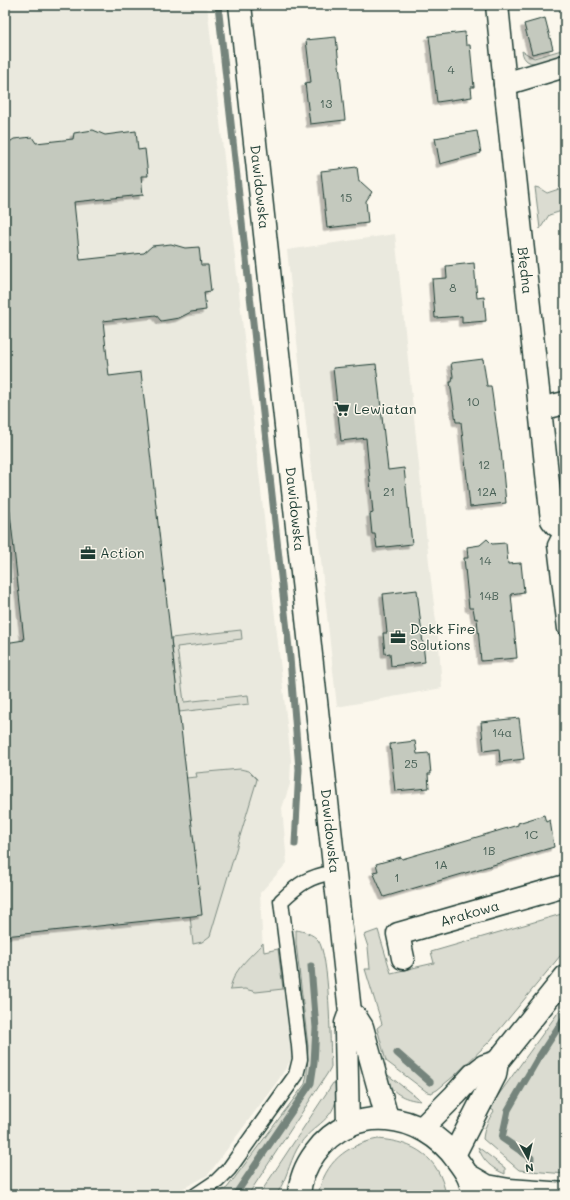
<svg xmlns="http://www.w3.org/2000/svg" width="570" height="1200" viewBox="0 0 570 1200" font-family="Mali,sans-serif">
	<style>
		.built { fill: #eae9de }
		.green { fill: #dbdcd1; stroke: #7d8c82 }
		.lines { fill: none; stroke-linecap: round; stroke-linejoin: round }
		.stream { stroke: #74847b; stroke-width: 7 }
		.building { fill: #c4c9be; stroke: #1f3d34; filter: url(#shadow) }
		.service-casing { stroke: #1f3d34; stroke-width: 17 }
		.minor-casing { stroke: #1f3d34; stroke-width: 25 }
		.tertiary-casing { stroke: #1f3d34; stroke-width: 25 }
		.service { stroke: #fbf7ec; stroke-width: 14 }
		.minor { stroke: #fbf7ec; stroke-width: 22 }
		.tertiary { stroke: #fbf7ec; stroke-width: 22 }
		.labels { text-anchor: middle; stroke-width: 3; stroke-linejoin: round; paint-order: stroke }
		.number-label { font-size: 12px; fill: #486056 }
		.street-label { font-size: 14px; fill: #1f3d34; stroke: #fbf7ec }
		.poi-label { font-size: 14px; fill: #1f3d34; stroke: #fbf7ec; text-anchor: start }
	</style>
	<defs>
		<filter id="shadow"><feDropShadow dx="-3.5" dy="3.5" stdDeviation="0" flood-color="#0004"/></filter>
	</defs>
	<rect width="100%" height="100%" fill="#fbf7ec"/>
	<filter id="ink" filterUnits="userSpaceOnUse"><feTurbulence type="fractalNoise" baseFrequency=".025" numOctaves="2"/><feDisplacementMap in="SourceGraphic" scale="8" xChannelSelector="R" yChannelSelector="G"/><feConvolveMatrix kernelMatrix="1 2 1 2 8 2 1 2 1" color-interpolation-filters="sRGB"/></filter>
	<g filter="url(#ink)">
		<!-- built -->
		<path class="built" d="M 5,5 L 207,5 L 291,760 L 290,784 L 282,808 L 287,863 L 260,893 L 263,952 L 278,949 L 292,1058 L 279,1079 L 208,1175 L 171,1195 L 5,1195 Z
			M 395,234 L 430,572 L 439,646 L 442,688 L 337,707 L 287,250 Z"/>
		<!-- green -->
		<path class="green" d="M 565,49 L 565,55 C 551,59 525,73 522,51 L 534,58 Z
			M 535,187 L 539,188 L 547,193 L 565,187 L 565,210 L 549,215 L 540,229 Z
			M 241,630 L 242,639 L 177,647 L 184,702 L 248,695 L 249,704 L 179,712 L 171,638 Z
			M 240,769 L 249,771 L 257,779 L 256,783 L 210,936 L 202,942 L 193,944 L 190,916 L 186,778 L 197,777 L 196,773 Z
			M 565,913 L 565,950 L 490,1041 L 454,1076 L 437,1090 L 431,1093 L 427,1092 L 386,1061 L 377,1028 L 382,1024 L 365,969 L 370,969 L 368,947 L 364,935 L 378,930 L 391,973 L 434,963 L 431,952 Z
			M 296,930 C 303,931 313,934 318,940 C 330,956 330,1043 331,1067 L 327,1074 L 248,1195 L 214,1195 L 227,1188 L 305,1084 L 307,1074 L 308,1046 L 296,943 Z
			M 263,943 L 264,952 L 278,949 L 283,989 L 256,992 L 245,989 L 230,990 C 232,971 250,957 263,943 Z
			M 565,1003 L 565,1174 L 519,1170 L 483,1139 C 484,1128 488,1120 494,1111 L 489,1108 Z
			M 388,1075 L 421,1101 C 402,1099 393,1093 383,1077 Z
			M 333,1083 L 338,1083 C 338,1125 313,1120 297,1149 C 289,1164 286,1181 276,1195 L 259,1195 Z
			M 378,1139 C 415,1142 439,1157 446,1195 L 318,1195 C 325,1162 346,1145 378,1139 Z
			M 478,1147 L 505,1168 L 505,1174 C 491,1168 483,1161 478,1147 Z"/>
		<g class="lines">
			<!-- stream -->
			<path class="stream" d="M 218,5 L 290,658 L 299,769 L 295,844
				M 397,1053 L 430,1082
				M 530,1165 L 531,1158 L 502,1138 L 508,1110 L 537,1060 L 565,1017
				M 235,1195 L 311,1083 L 314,1063 L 316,1028 L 311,966"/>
		</g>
		<!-- building -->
		<path class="building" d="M 545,18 L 553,49 L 532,54 L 524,24 Z
			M 465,32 L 466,45 L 470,45 L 474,87 L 471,87 L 472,97 L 437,102 L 429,36 Z
			M 336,37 L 345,120 L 310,124 L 305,83 L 311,82 L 306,40 Z
			M 93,130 L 105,135 L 136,131 L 138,150 L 145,149 L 148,176 L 141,176 L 143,195 L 74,202 L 80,260 L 144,253 L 152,246 L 171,244 L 185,248 L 199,247 L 201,265 L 208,265 L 211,291 L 204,292 L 206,310 L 191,312 L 179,318 L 161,321 L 156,315 L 103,321 L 109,376 L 141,372 L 202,915 L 5,936 L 5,643 L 24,640 L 5,468 L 5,145 L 14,139 L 32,137 L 36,143 L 73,139 L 74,133 Z
			M 477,131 L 481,153 L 440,164 L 435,138 Z
			M 357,167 L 359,182 L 361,182 L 372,192 L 366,201 L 368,223 L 327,228 L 321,171 Z
			M 474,263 L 477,298 L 484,297 L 486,321 L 462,323 L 462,316 L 435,318 L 432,279 L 447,278 L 446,266 Z
			M 483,359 L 487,386 L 491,386 L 500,450 L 501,450 L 506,503 L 470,507 L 461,422 L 456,422 L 450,382 L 452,382 L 453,376 L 451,363 Z
			M 376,364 L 388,470 L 404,468 L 412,544 L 377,548 L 375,534 L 372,534 L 370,514 L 373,513 L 366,438 L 341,441 L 333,368 Z
			M 487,539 L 492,544 L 506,543 L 508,564 L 521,563 L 524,592 L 511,594 L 517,658 L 481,661 L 477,618 L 475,619 L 473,608 L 469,608 L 464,558 L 468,558 L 467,547 L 480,545 Z
			M 417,590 L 425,662 L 391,666 L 390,653 L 385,654 L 383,633 L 387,633 L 383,594 Z
			M 519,718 L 524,759 L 500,762 L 499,749 L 484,751 L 481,722 Z
			M 415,741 L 417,754 L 429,753 L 431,774 L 428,774 L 429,788 L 395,791 L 390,744 Z
			M 544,815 L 546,822 L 550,820 L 554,847 L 384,897 L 373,872 L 378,871 L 376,864 L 401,857 L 402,859 L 518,825 L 518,823 Z"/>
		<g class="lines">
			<!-- service casing -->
			<g class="service-casing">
				<path id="service" d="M 563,529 L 555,545 L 565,629
					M 196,1195 L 217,1181 L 229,1169 L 296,1075 L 300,1059 L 299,1046 L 281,901 C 300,883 308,877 334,872"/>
			</g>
			<!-- minor casing -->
			<g class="minor-casing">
				<g id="minor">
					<path id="s1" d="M 240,5 L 350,1012 L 346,1023 L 346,1032 L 348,1126"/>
					<path id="s2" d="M 497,5 L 505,84 L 552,520 L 556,525 L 565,529"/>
					<path d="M 505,84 L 565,66"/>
					<path d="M 540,409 L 565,403"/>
					<path id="s3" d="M 403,958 L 398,934 L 565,886"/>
					<path d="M 350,1012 L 355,1016 L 362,1027 L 387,1118"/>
					<path d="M 422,1128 L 455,1095 L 474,1074 L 484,1066 L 497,1062"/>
					<path d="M 454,1155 L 495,1075 L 497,1062 L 565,977"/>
					<path d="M 468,1175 L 487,1186 L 509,1190 L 565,1194"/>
				</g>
			</g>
			<!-- tertiary casing -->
			<g class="tertiary-casing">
				<path id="tertiary" d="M 299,1195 C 300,1180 306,1165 315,1153 C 352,1102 422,1111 457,1160 C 466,1172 471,1179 473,1195"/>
			</g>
			<!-- service -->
			<use href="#service" class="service"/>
			<!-- minor -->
			<use href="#minor" class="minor"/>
			<!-- tertiary -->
			<use href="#tertiary" class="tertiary"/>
		</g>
	</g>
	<!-- icons -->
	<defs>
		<g id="supermarket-bare" transform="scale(1.2)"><path d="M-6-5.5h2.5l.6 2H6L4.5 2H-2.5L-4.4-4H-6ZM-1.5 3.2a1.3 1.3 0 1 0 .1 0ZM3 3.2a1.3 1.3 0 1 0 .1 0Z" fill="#1f3d34" stroke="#fbf7ec" stroke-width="2.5" paint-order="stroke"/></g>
		<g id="office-bare" transform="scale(1.2)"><path d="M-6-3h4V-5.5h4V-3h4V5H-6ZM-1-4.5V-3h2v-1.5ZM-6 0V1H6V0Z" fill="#1f3d34" stroke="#fbf7ec" stroke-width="2.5" paint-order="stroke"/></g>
	</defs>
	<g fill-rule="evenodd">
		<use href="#supermarket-bare" x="342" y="409"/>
		<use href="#office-bare" x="88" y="553"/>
		<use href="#office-bare" x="398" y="637"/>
	</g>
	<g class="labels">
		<!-- number labels -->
		<g class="number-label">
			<text x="451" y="74">4</text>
			<text x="326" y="108">13</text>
			<text x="346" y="202">15</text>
			<text x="453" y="292">8</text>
			<text x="473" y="406">10</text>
			<text x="484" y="469">12</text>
			<text x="389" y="496">21</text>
			<text x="487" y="496">12A</text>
			<text x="485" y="565">14</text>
			<text x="489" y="600">14B</text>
			<text x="502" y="737">14a</text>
			<text x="411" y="768">25</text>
			<text x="531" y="839">1C</text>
			<text x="489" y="855">1B</text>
			<text x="441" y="869">1A</text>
			<text x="397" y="882">1</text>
		</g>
		<!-- street labels -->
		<g class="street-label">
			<text dy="5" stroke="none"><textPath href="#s1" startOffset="183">Dawidowska</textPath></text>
			<text dy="5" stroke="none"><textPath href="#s2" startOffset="267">Błędna</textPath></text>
			<text dy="5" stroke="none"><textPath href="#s1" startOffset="507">Dawidowska</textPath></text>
			<text dy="5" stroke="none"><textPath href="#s1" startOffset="831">Dawidowska</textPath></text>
			<text dy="5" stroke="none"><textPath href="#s3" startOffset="99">Arakowa</textPath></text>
		</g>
		<!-- poi labels -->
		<g class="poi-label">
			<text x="354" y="414">Lewiatan</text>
			<text x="100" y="558">Action</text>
			<text x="410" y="634">Dekk Fire<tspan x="410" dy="16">Solutions</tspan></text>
		</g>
	</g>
	<!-- margin -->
	<rect width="570" height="1200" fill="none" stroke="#fbf7ec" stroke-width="20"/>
	<rect x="10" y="10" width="550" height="1180" fill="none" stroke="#1f3d34" stroke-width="1.5" filter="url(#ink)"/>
	<!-- north arrow -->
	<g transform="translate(528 1158) rotate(172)" stroke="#fbf7ec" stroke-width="3" paint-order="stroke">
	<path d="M0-3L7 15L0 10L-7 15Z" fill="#1f3d34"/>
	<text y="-6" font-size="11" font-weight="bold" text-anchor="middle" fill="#1f3d34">N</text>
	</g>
</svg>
